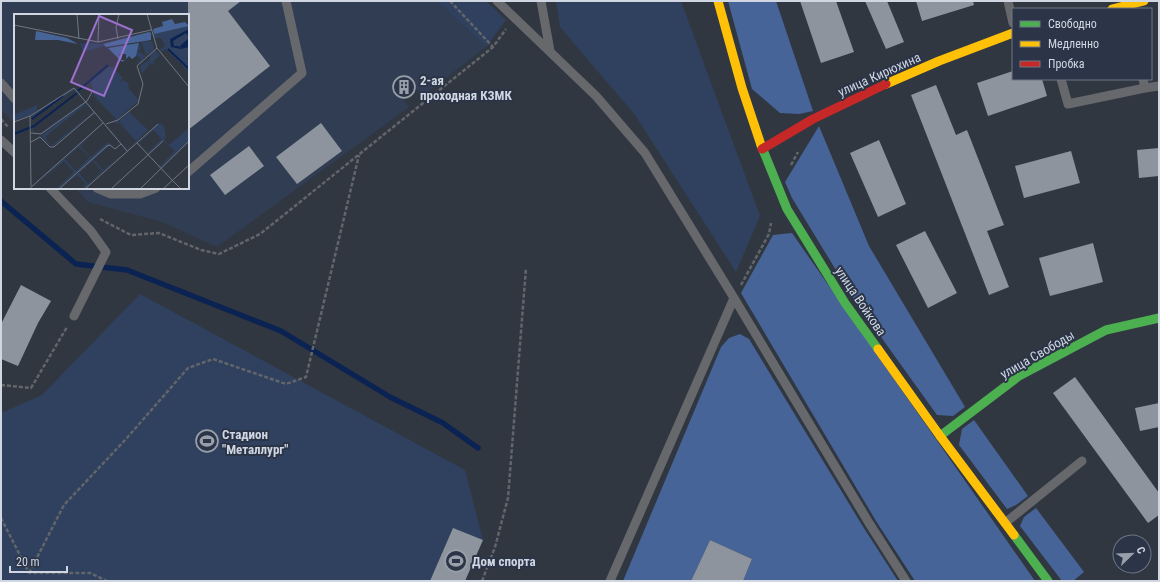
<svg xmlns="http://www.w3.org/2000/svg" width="1160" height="582" viewBox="0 0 1160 582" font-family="'Roboto Condensed',sans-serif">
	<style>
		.built { fill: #303d53 }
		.green { fill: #2f415e }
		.forest { fill: #476498 }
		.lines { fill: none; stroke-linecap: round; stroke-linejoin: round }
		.stream { stroke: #0b2353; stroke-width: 5.5 }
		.building { fill: #8e949d }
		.path { stroke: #62656a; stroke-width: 2.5; stroke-dasharray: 4 2; stroke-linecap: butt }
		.lane { stroke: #66686c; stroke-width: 9 }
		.fast { stroke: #4caf50; stroke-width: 9 }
		.slow { stroke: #ffc107; stroke-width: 9 }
		.jam { stroke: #c62828; stroke-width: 9 }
		.labels { text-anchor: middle; stroke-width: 4; stroke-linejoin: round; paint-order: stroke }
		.street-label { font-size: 13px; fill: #d0d7e3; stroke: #2b3547 }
		.poi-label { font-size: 13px; font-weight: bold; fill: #d0d7e3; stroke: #2b3547; text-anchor: start }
		.inset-river { fill: none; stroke: #0b2353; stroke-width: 2 }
		.inset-road { fill: none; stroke: #717782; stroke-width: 1 }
		.view { fill: #9d70cd; fill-opacity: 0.15; stroke: #9d70cd; stroke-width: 2 }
		.inset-edge { fill: none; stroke: #d0d7e3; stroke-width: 2 }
	</style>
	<rect width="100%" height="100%" fill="#313741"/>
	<!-- built -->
	<path class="built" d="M 1,1 L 437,1 L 486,47 L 423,96 L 414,86 L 401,97 L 409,107 L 217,247 L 162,222 L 88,202 L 75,188 L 188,188 L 188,15 L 15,15 L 15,124 L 1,109 Z"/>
	<!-- green -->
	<path class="green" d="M 437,1 L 486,1 L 506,20 L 486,47 Z
		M 556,1 L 681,1 L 760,216 L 736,272 L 635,115 L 560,27 Z
		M 140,294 L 465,470 L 483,540 L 465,581 L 1,581 L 1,413 L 42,395 Z"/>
	<!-- forest -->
	<path class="forest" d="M 728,1 L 776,1 L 813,111 L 799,114 L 780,113 L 752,89 Z
		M 819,126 L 869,246 L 965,407 L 953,416 L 937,415 L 853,298 L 792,198 L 785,182 Z
		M 792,233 L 1035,581 L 915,581 L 876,521 L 741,293 L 773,235 Z
		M 740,334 L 749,339 L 862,525 L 898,581 L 743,581 L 752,559 L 710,540 L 691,581 L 623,581 L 721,347 L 729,338 Z
		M 974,420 L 1028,496 L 1016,505 L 1007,509 L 959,445 L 962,429 Z
		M 1036,508 L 1084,572 L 1073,581 L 1062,581 L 1020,526 L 1024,517 Z"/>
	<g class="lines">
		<!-- stream -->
		<path class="stream" d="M 1,201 L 76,264 L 127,270 L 281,331 L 390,397 L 443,423 L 478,448"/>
	</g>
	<!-- building -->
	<path class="building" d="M 188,1 L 241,1 L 228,11 L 270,66 L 188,130 Z
		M 800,1 L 836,1 L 854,52 L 821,63 Z
		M 865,1 L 887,1 L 904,42 L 886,49 Z
		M 916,1 L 973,1 L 974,5 L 922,21 Z
		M 1013,71 L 1013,79 L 1042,79 L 1047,96 L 988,116 L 977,83 Z
		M 936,85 L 956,135 L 967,130 L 1004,225 L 987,231 L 1009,287 L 989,295 L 911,95 Z
		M 321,123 L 342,151 L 297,184 L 276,157 Z
		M 879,140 L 906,204 L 878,217 L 850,153 Z
		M 249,146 L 264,166 L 225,195 L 210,175 Z
		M 1159,148 L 1159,176 L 1139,178 L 1137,150 Z
		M 1071,151 L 1080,183 L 1024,198 L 1015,166 Z
		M 925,231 L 957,293 L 928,308 L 896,245 Z
		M 1093,243 L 1103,282 L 1050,296 L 1039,258 Z
		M 21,285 L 51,301 L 38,323 L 18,366 L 1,359 L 1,324 Z
		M 1075,377 L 1159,493 L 1159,515 L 1148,523 L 1053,393 Z
		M 1159,403 L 1159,427 L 1140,431 L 1135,408 Z
		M 453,528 L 483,540 L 465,581 L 430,581 Z
		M 710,540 L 752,559 L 743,581 L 691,581 Z"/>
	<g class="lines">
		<!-- path -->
		<path class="path" d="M 450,1 L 493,47
			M 1,119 L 8,127
			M 791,165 L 798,152
			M 100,219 L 131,235 L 159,233 L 201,250 L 219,254 L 260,234 L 493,47 L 506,29
			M 741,285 L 769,234 L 771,223
			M 1,385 L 31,388 L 67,327
			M 1,518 L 29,573 L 90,573 L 107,581
			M 29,573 L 64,505 L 126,439 L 188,368 L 213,359 L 286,384 L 306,377 L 359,155
			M 482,581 L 495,547 L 508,498 L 526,268"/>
		<!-- lane -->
		<path class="lane" d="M 497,1 L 596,96 L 645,153 L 734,298 L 869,523 L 906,581
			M 541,1 L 550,51
			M 1008,1 L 1013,23
			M 1061,79 L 1068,104 L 1145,88
			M 1143,79 L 1145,88 L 1159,86
			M 1,83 L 15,99
			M 1,140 L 15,153
			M 188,172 L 302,73 L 286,1
			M 50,188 L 91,231 L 106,252 L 74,316
			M 97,188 L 111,194 L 140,194 L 156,188
			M 1005,523 L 1082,461
			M 610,581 L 734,298"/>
		<!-- fast -->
		<path class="fast" d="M 761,145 L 787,209 L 845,303 L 878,349
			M 940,436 L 1019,376 L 1106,330 L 1159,318
			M 1014,535 L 1048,581"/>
		<!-- slow -->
		<path class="slow" d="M 718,1 L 742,88 L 761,145
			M 1112,9 L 1144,1
			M 886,84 L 939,61 L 1013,33
			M 878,349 L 940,436 L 1014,535"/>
		<!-- jam -->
		<path class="jam" d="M 762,149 L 813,119 L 886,84"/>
	</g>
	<!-- icons -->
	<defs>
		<g id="building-ring" transform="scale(1.15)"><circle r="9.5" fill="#2b3547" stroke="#989faa" stroke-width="1.5"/><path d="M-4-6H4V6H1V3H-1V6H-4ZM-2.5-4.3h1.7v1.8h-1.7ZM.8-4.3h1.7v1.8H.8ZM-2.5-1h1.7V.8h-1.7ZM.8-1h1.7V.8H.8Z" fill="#989faa"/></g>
		<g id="stadium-ring" transform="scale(1.15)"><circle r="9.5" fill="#2b3547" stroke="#989faa" stroke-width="1.5"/><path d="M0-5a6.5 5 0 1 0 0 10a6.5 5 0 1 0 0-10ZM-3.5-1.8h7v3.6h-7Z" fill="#989faa"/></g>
	</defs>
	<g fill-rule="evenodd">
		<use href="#building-ring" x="404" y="87"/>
		<use href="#stadium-ring" x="207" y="441"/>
		<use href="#stadium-ring" x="456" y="561"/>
	</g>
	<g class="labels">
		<!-- street labels -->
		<g class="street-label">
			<text transform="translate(879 74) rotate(-24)" y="5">улица Кирюхина</text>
			<text transform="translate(861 301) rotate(56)" y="5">улица Войкова</text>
			<text transform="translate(1037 354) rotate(-30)" y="5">улица Свободы</text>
		</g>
		<!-- poi labels -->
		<g class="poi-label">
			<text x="420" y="85">2-ая<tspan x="420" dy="15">проходная КЗМК</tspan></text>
			<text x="222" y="439">Стадион<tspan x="222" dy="15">"Металлург"</tspan></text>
			<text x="472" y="566">Дом спорта</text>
		</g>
	</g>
	<!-- overview -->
	<g transform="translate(14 14)">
		<rect width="175" height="175" fill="#313741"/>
		<path d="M 175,12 L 175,58 L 152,35 L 147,38 L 146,35 L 151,32 L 147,24 L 141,24 L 139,20 ZM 137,27 L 139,28 L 141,34 L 138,28 L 140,35 L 124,50 L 123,49 L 127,45 L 122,41 L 126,30 L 127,35 L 124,37 L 132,42 L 138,35 L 132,41 L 127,28 ZM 66,29 L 88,30 L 90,32 L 72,37 L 68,36 ZM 141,36 L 154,49 L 146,41 L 139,48 L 141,51 L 134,49 L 135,51 L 128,60 L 126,52 L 135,46 L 137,41 L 133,44 ZM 95,53 L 99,53 L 109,64 L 105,68 L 109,66 L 114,69 L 115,75 L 125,86 L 103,106 L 80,82 L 77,67 ZM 58,75 L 61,75 L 71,87 L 60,76 L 40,90 L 49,103 L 66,91 L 27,120 L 18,118 L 18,102 ZM 39,90 L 49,103 L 26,119 L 19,119 L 18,105 ZM 71,88 L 80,98 L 40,132 L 37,132 L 27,122 ZM 72,90 L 79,98 L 37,132 L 31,123 ZM 23,91 L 23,96 L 17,101 L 0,107 L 0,101 ZM 115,98 L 134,116 L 127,123 L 113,136 L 93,112 L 93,111 L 113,135 L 122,127 L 105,109 L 98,109 L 104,107 L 118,121 L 105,107 ZM 89,109 L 66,132 L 77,143 L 94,128 L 100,134 L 96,131 L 44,175 L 42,175 L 60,158 L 50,147 L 16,175 ZM 65,133 L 76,143 L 62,157 L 51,145 ZM 145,109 L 150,112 L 152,124 L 150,126 L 155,131 L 175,114 L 175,127 L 146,154 L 135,141 L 146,152 L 161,137 L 149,127 L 134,140 L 124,129 ZM 139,116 L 148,125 L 133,139 L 125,129 ZM 96,131 L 80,146 L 89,156 L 112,137 L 70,175 L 67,175 L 72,170 L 63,161 L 46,175 ZM 79,147 L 88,157 L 74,170 L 65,159 Z" fill="#2f415e" fill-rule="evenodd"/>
		<path d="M 158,5 L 161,10 L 171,8 L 175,12 L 140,20 L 139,15 L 149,12 L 148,8 ZM 22,17 L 53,24 L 64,30 L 44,26 L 21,26 ZM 135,18 L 137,19 L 137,26 L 92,33 L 89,30 ZM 125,29 L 122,42 L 118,45 L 115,42 L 112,45 L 112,40 L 105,40 L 108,43 L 107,46 L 111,46 L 108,48 L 94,34 Z" fill="#476498"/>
		<path d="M 175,15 L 175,33 L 167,35 L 166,32 L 175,24 L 172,19 L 159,27 L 160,32 L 165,32 L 167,35 L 157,33 L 156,25 Z" fill="#0b2353"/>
		<path class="inset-river" d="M 154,35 L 175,55M 64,77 L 94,51M 18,105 L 49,82M 0,120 L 20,112 L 63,79"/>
		<path class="inset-road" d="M 63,0 L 65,25M 133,0 L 143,34 L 175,73M 0,11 L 84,28 L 137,16M 104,25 L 102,13 L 105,0M 84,28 L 85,0M 16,102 L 17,172M 0,108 L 16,102 L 60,74 L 113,137M 92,110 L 104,106 L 124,90 L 129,70 L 123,52 L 143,34M 17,119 L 27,120 L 73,87 L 78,78M 17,128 L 26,123 L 36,133 L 40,133 L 81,98M 123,129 L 158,166M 158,166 L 167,175M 15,175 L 89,109M 45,175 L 93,132 L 96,131 L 101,135 L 107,130M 71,175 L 144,110M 97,175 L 149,127M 126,175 L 175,127M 149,175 L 175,151"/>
		<path class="view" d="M 85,2 L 118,16 L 90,82 L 57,68 Z"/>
		<rect width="175" height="175" class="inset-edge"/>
	</g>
	<!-- border -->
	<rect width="1160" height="582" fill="none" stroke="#d0d7e3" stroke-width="4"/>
	<!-- legend -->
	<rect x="1012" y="8" width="140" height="72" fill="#2b3547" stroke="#6d7685"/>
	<rect x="1020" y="21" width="20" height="6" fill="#4caf50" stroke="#6d7685"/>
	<text x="1048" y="28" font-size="12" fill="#d0d7e3">Свободно</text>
	<rect x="1020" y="41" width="20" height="6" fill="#ffc107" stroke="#6d7685"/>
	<text x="1048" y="48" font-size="12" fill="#d0d7e3">Медленно</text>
	<rect x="1020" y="61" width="20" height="6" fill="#c62828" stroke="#6d7685"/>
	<text x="1048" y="68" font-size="12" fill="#d0d7e3">Пробка</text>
	<!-- north arrow -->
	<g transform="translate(1132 554) rotate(67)"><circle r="19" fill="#2b3547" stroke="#6d7685"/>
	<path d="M0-3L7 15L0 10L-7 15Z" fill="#989faa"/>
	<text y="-6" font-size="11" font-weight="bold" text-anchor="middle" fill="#d0d7e3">С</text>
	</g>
	<!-- scale -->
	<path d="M10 566v6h57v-6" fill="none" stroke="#d0d7e3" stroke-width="2"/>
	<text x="16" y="566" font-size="12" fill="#d0d7e3" stroke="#2b3547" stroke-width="3" paint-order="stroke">20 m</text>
</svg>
